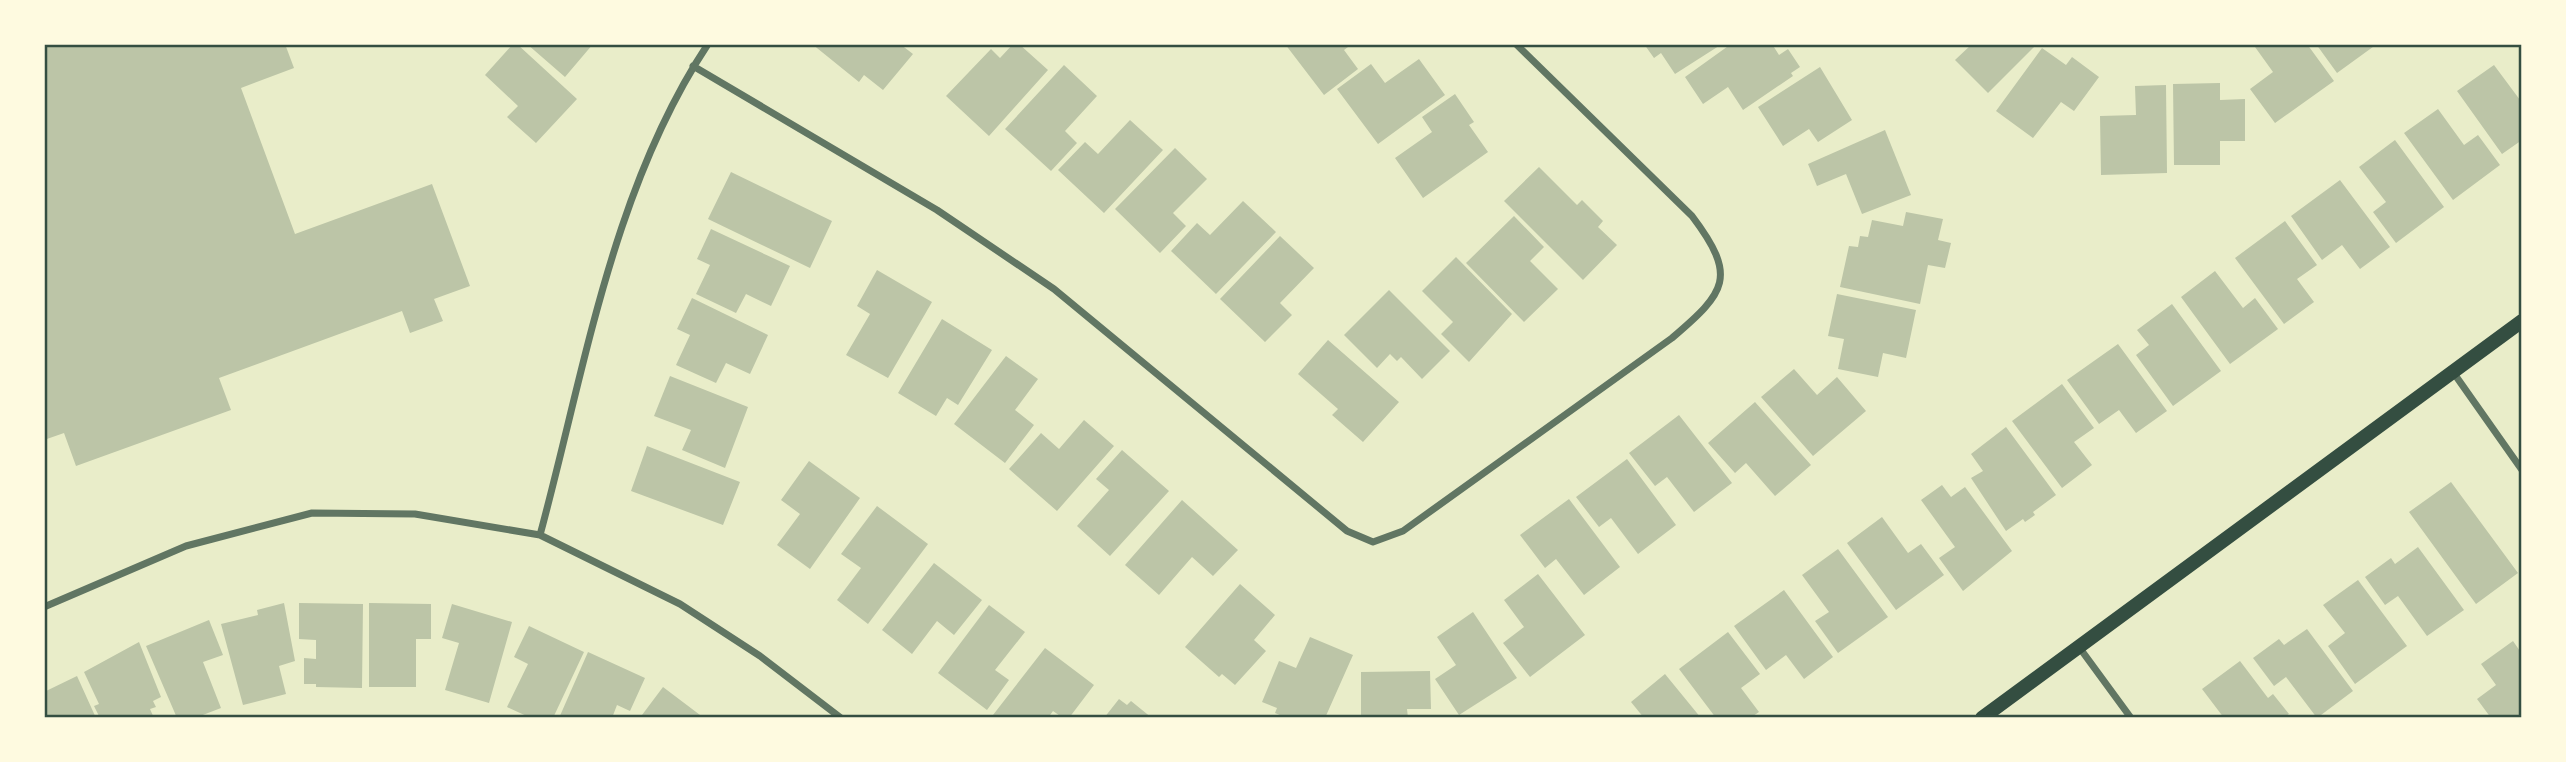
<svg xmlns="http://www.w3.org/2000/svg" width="2566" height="762" viewBox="0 0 2566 762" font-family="Helvetica,sans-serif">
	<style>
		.building { fill: #bcc5a7 }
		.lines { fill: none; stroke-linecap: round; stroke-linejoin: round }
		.minor { stroke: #617663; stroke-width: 7 }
		.secondary { stroke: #344e41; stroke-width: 14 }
		.neatline { fill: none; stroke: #344e41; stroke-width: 2.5 }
	</style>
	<rect width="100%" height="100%" fill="#e9edc9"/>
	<!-- building -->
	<path class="building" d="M 44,44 L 285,44 L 294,68 L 241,88 L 295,234 L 432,184 L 470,286 L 434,299 L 443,321 L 410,333 L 402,311 L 219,378 L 231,410 L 76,466 L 64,433 L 44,440 Z
		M 513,44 L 517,44 L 577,99 L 536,143 L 507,117 L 518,106 L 485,75 Z
		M 527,44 L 593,44 L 565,77 Z
		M 812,44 L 900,44 L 913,54 L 883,90 L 864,75 L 859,82 Z
		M 1013,44 L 1019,44 L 1048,70 L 989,136 L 946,96 L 991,49 L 1000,58 Z
		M 1285,44 L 1352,44 L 1344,50 L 1358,69 L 1324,95 Z
		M 1644,44 L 1722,44 L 1675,74 L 1661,53 L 1654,58 Z
		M 1731,44 L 1772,44 L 1779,55 L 1788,49 L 1800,67 L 1791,73 L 1793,76 L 1743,110 L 1728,87 L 1703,104 L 1685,77 Z
		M 1972,44 L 2037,44 L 1988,93 L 1955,60 Z
		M 2260,44 L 2307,44 L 2334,81 L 2275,123 L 2250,89 L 2273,72 L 2255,47 Z
		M 2316,44 L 2377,44 L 2337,73 Z
		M 2042,48 L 2066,65 L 2072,57 L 2099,77 L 2074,111 L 2061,102 L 2033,138 L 1996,111 Z
		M 1419,59 L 1445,95 L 1378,144 L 1337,89 L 1371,64 L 1385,83 Z
		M 1064,65 L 1097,96 L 1065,131 L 1077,143 L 1051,171 L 1005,129 Z
		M 2494,65 L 2520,100 L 2522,99 L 2522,140 L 2502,154 L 2457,91 Z
		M 1820,67 L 1852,120 L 1818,142 L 1809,129 L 1783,146 L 1758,107 Z
		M 2220,83 L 2220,100 L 2245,99 L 2245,141 L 2220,141 L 2220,165 L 2174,165 L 2173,84 Z
		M 2166,85 L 2167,173 L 2101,175 L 2100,116 L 2136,115 L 2135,86 Z
		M 1455,94 L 1474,122 L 1469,125 L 1488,152 L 1423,198 L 1395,158 L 1432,132 L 1422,117 Z
		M 2438,109 L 2464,145 L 2478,135 L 2500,165 L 2453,200 L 2404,133 Z
		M 1130,120 L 1163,150 L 1104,213 L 1058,170 L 1085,142 L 1098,154 Z
		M 1885,130 L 1911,195 L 1862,214 L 1846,174 L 1817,186 L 1808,164 Z
		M 2395,140 L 2444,207 L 2396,243 L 2373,212 L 2386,202 L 2359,167 Z
		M 1175,148 L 1207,179 L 1173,213 L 1186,226 L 1160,253 L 1115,209 Z
		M 1539,167 L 1577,205 L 1582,200 L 1603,221 L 1598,227 L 1617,245 L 1583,280 L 1504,201 Z
		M 731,172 L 832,221 L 810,268 L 708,219 Z
		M 2340,180 L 2390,247 L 2360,269 L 2342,245 L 2322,260 L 2291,216 Z
		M 1243,201 L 1276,232 L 1216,294 L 1171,251 L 1197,223 L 1210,235 Z
		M 1906,212 L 1943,219 L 1938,240 L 1951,243 L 1945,268 L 1928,265 L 1920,304 L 1840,287 L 1849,246 L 1858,247 L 1860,236 L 1868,237 L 1872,220 L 1903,226 Z
		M 1514,216 L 1544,247 L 1530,261 L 1558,289 L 1524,322 L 1466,263 Z
		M 2285,221 L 2317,265 L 2297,279 L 2314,302 L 2284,324 L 2235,258 Z
		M 711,229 L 790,266 L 771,306 L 746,294 L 736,313 L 696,294 L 710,265 L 697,259 Z
		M 1280,236 L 1314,268 L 1280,303 L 1292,315 L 1265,342 L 1220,299 Z
		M 1456,257 L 1512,314 L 1469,362 L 1441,334 L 1453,322 L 1422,291 Z
		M 877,270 L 932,302 L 888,378 L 846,355 L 870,314 L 857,306 Z
		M 2215,271 L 2243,308 L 2255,298 L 2278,329 L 2230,364 L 2181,297 Z
		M 1389,290 L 1450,351 L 1422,379 L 1401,357 L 1397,361 L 1390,354 L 1377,368 L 1344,335 Z
		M 1837,294 L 1916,310 L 1906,358 L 1883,353 L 1878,377 L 1838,369 L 1844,339 L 1828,336 Z
		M 692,298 L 768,335 L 750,374 L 726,363 L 716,383 L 676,365 L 690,335 L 677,329 Z
		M 2172,304 L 2221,371 L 2173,406 L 2136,355 L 2149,345 L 2137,330 Z
		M 942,319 L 992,350 L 958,405 L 947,398 L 936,416 L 898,393 Z
		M 1328,340 L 1399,402 L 1363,442 L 1332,415 L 1338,409 L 1298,374 Z
		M 2118,344 L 2167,411 L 2136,433 L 2119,410 L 2099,424 L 2067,380 Z
		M 1006,356 L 1038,379 L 1015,410 L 1034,425 L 1005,463 L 954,424 Z
		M 1794,369 L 1817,395 L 1837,377 L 1866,411 L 1813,456 L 1761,397 Z
		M 670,376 L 748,407 L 725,468 L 682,450 L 691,430 L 654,416 Z
		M 2062,384 L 2094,428 L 2074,442 L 2092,465 L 2062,488 L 2012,421 Z
		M 1755,402 L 1811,465 L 1775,496 L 1746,463 L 1735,473 L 1708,443 Z
		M 1679,415 L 1732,483 L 1694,512 L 1667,477 L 1655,486 L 1629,453 Z
		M 1084,420 L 1114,446 L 1057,511 L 1009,469 L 1041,433 L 1059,449 Z
		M 2006,427 L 2056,495 L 2033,512 L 2035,515 L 2025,522 L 2023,519 L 2006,531 L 1971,478 L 1983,471 L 1971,454 Z
		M 647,446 L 740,482 L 723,525 L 631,491 Z
		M 1122,450 L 1169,491 L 1110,556 L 1077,526 L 1109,490 L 1096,479 Z
		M 1627,459 L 1676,525 L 1638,554 L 1611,518 L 1599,527 L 1576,497 Z
		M 809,461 L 860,498 L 810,569 L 777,545 L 800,514 L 781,500 Z
		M 2451,482 L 2518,573 L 2476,604 L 2409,512 Z
		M 1942,485 L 1951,497 L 1965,487 L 2012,551 L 1963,591 L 1939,558 L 1955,547 L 1921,500 Z
		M 1569,499 L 1620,567 L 1584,595 L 1556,559 L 1545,568 L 1520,535 Z
		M 1182,500 L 1238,550 L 1213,576 L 1192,557 L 1159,595 L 1125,565 Z
		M 877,506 L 928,544 L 868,624 L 837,600 L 861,568 L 841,554 Z
		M 1882,517 L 1908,553 L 1921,544 L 1944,575 L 1896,610 L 1847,543 Z
		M 2418,547 L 2464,610 L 2427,636 L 2398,596 L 2385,605 L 2365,577 L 2391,558 L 2395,564 Z
		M 1838,549 L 1888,617 L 1838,653 L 1815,621 L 1829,612 L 1802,575 Z
		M 934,563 L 982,600 L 954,635 L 937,621 L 912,654 L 882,630 Z
		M 1538,574 L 1585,635 L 1530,677 L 1503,643 L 1524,627 L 1504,600 Z
		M 2358,580 L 2407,646 L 2355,684 L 2328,646 L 2345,633 L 2323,605 Z
		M 1240,584 L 1275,615 L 1254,640 L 1266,651 L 1235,685 L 1222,674 L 1219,677 L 1185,647 Z
		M 1784,590 L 1833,657 L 1804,679 L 1786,655 L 1766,670 L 1734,626 Z
		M 284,603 L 295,661 L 279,666 L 286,694 L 243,705 L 221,624 L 258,615 L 257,610 Z
		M 299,603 L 363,604 L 362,688 L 316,687 L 316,684 L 304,684 L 304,658 L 316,659 L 316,640 L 299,639 Z
		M 369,603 L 431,604 L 431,639 L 416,639 L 416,687 L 369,687 Z
		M 452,604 L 512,622 L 489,703 L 445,690 L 459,643 L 442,638 Z
		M 989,605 L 1025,632 L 995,670 L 1009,680 L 987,710 L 938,673 Z
		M 1473,612 L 1517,678 L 1459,715 L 1435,679 L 1456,665 L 1437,637 Z
		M 209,620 L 223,655 L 203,662 L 221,708 L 195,718 L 177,718 L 146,646 Z
		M 529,626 L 584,652 L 553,718 L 531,718 L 507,707 L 528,664 L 514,657 Z
		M 2307,629 L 2353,691 L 2317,718 L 2286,677 L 2274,686 L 2253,658 L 2279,639 L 2284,645 Z
		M 1728,632 L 1760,674 L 1741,688 L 1759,712 L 1750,718 L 1716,718 L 1679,669 Z
		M 1310,637 L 1353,655 L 1325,718 L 1287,718 L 1275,713 L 1277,708 L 1262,702 L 1279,661 L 1296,668 Z
		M 2513,641 L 2522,654 L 2522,718 L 2491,718 L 2477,699 L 2496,685 L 2481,664 Z
		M 139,642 L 161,697 L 153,701 L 156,707 L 150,709 L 154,718 L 100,718 L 94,706 L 99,704 L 84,672 Z
		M 1045,648 L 1094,685 L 1069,718 L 1063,718 L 1053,711 L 1048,718 L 997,718 L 993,715 Z
		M 588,652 L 645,678 L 630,711 L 617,705 L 612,718 L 559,718 Z
		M 2240,661 L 2268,698 L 2273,694 L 2289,714 L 2282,718 L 2224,718 L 2202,689 Z
		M 1430,671 L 1431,709 L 1407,709 L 1408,718 L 1361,718 L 1361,672 Z
		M 1665,674 L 1701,718 L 1644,718 L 1631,702 Z
		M 77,676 L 96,718 L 44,718 L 44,692 Z
		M 663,687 L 704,718 L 647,718 L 642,715 Z
		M 1119,699 L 1127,705 L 1131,701 L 1152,718 L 1104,718 Z"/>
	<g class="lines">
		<!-- minor -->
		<path class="minor" d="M 693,66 L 937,210 L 1054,289 L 1347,531 L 1373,542 L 1403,531 L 1672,338 C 1726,292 1738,277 1692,216 L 1516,44
			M 2453,372 L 2522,470
			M 540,535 C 585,369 612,189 708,44
			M 44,607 L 186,546 L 312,513 L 415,514 L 540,535 L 680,604 L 760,656 L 841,718
			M 2079,647 L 2131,718"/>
		<!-- secondary -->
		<path class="secondary" d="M 1982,718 L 2522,321"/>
	</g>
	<!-- border -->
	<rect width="2566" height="762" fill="none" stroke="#fefae0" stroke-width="91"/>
	<rect x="46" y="46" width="2474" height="670" class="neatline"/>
</svg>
